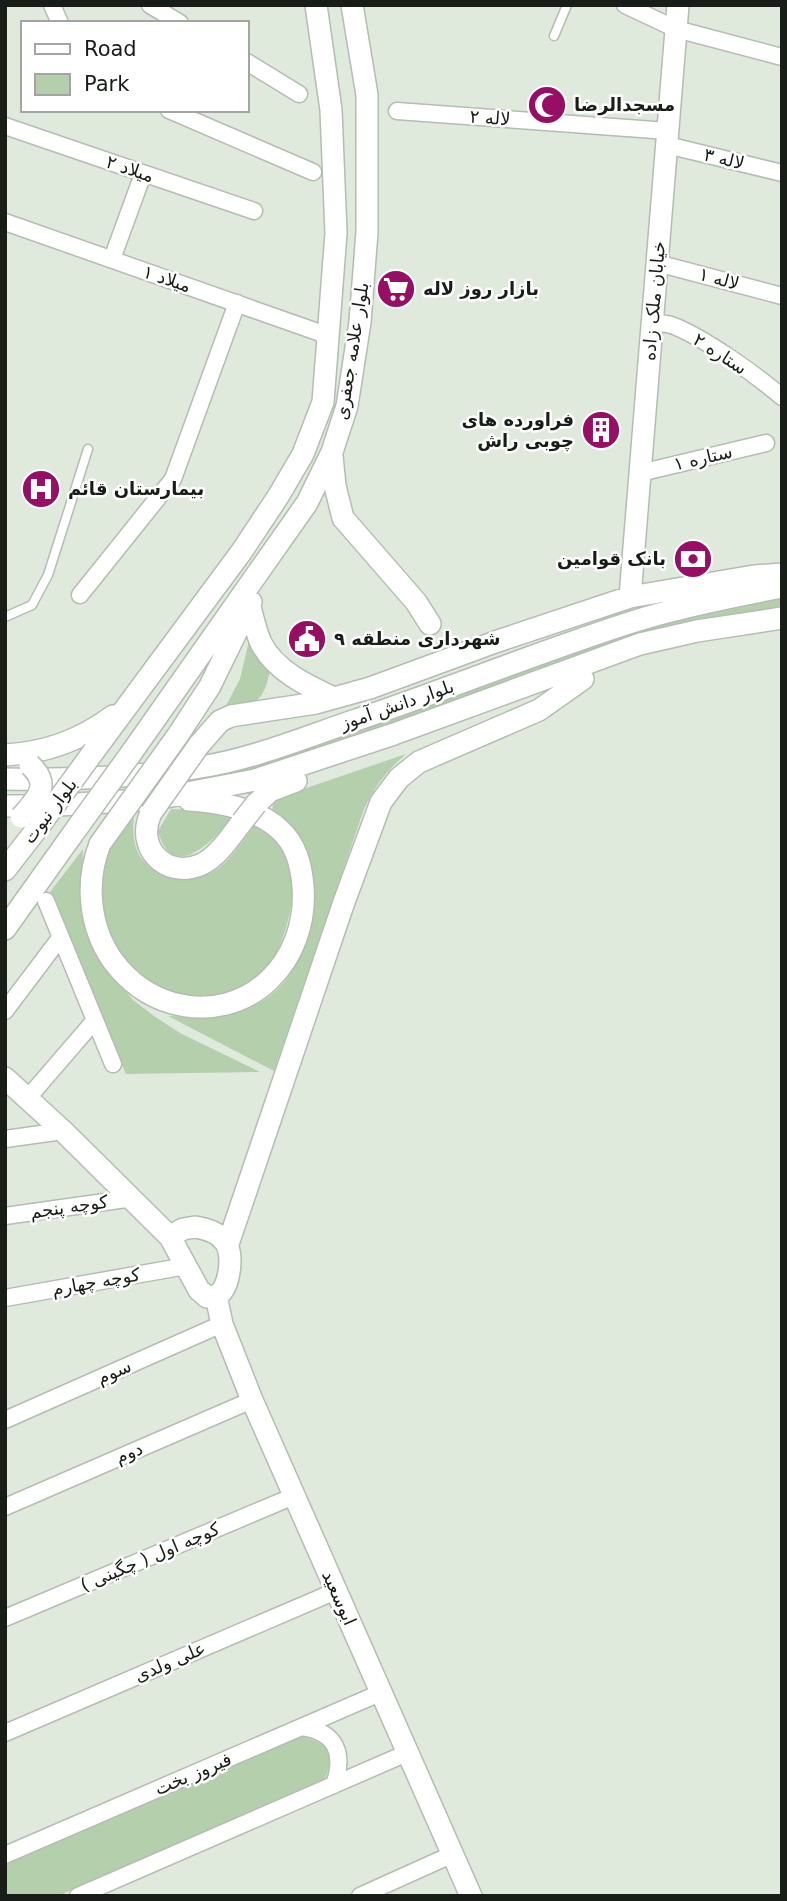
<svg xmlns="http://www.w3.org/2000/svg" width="787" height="1901" viewBox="0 0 787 1901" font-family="'DejaVu Sans',Vazirmatn,sans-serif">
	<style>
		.green { fill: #b4cfac }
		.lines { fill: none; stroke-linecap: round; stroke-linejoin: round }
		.lane-casing { stroke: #b3bdb1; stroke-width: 11 }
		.street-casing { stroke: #b3bdb1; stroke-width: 19 }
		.secondary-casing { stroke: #b3bdb1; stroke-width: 24 }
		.lane { stroke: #fff; stroke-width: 8 }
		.street { stroke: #fff; stroke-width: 16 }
		.secondary { stroke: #fff; stroke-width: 21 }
		.secondary-bridge-casing { stroke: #b3bdb1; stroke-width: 24; stroke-linecap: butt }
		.secondary-bridge { stroke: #fff; stroke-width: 21 }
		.labels { text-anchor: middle; stroke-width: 5; stroke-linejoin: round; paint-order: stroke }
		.poi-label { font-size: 18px; font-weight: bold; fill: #191d18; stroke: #fff; text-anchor: start }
		.street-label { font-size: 18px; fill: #191d18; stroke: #fff }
	</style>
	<rect width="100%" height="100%" fill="#dfe9dc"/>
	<!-- green -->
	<path class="green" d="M 782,595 L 782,606 L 638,634 L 335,747 L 244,773 L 204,781 L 205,773 L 243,765 L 334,739 L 501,675 L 640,627 Z
		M 249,641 L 270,670 C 264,704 253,705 222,713 L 240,679 Z
		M 406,754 C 387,770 375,786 364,809 L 274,1071 L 168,1016 C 203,1018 242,1018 271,995 C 309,966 325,889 304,847 C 297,833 283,822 272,811 L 273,804 L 280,797 Z
		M 171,809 L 190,810 L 234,818 C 212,840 173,885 158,831 Z
		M 134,818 C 130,849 142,872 175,877 C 188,879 201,878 212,872 C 230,863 244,838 256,823 C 264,829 274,836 280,844 C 294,861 294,896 289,916 C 284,937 277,957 263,973 C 227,1013 163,999 128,966 C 116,955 105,931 101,915 C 100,908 101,900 101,893 C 101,876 106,852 116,837 C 121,830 128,824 134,818 Z
		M 83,849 L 82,876 L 115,979 L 133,1000 L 154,1016 L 180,1033 L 260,1072 L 126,1074 L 47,896 Z
		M 301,1736 C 328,1743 336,1752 325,1779 L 58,1896 L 5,1896 L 5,1865 Z"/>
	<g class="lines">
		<!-- lane casing -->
		<g class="lane-casing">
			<path id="lane" d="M 554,36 L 567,5
				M 5,617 L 32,605 L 48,575 L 88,449"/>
		</g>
		<!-- street casing -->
		<g class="street-casing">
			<path id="street" d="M 52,5 L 60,23
				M 150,5 L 180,23
				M 625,5 L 676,29 L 782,57
				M 247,62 L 299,94
				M 169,110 L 313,172
				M 397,111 L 668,131
				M 5,126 L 254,211
				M 667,145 L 782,173
				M 5,222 L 329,336
				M 112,259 L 143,174
				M 657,263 L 782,296
				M 652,323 C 659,323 667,323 674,326 C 706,339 755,374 782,397
				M 640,473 L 766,443
				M 80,595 L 173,479 L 237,303
				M 46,901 L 113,1064
				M 5,1011 L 60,938
				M 27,1099 L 95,1020
				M 5,1139 L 63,1131
				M 5,1216 L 133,1198
				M 5,1298 L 186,1266
				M 5,1420 L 222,1324
				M 5,1507 L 252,1400
				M 5,1618 L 294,1496
				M 302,1727 C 336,1732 345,1753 334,1785
				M 5,1733 L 336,1591
				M 5,1855 L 380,1693
				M 78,1896 L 407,1753
				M 360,1896 L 451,1855"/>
		</g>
		<!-- secondary casing -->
		<g class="secondary-casing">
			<path id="secondary" d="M 332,456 L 335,486 L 343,518 L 416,602 L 430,624
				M 630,597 L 678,5
				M 250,607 C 253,618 256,632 261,643 C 275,671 308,686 334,698
				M 178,735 L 210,686 L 251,602
				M 199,745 L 220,721 L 231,716 L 316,703 L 370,688 L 498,641 L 630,597 L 754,576 L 782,574
				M 94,751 L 242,551 L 279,495 L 303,454 L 323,402 L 336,233 L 331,110 L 316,5
				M 132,752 L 307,503 L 332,452 L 347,406 L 360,322 L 367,232 L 367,95 L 352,5
				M 5,755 C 46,753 81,740 113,716
				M 5,779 C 70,780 136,778 201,767 C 252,759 303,738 353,721 C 446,690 538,652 632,622 C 678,607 734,596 782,587
				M 256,804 L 270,791 L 296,781
				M 5,806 L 44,806 L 156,799 L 255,780 L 394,734 L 640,644 L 697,631 L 782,618
				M 151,813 C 135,847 165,879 200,865 C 218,857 230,837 242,822
				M 100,844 C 85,882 89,927 113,961 C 128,981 148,996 172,1003 C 249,1024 309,961 303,886 C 301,864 296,844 279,829 C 256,808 220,802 189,800
				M 5,870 L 40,825
				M 5,929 L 77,828
				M 5,1078 L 63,1131 L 170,1237
				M 195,1227 C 207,1229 218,1232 225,1242 C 234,1253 230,1287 218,1295 C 214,1297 210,1297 207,1297 L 199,1290 L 170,1237 L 183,1229 Z
				M 228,1244 L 344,902 L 381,802 L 399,778 L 419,762 L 539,710 L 583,679
				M 216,1296 L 222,1324 L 252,1400 L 471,1896"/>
		</g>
		<!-- lane -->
		<use href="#lane" class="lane"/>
		<!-- street -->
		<use href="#street" class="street"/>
		<!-- secondary -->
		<use href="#secondary" class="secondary"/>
		<!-- secondary-bridge casing -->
		<g class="secondary-bridge-casing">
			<path id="secondary-bridge" d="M 151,813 L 199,745
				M 21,817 C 37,799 52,785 30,765
				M 242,822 L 256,804
				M 40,825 L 94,751
				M 77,828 L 132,752
				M 100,844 L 178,735"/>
		</g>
		<!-- secondary-bridge -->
		<use href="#secondary-bridge" class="secondary-bridge"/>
	</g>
	<!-- icons -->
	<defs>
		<g id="mosque-disc" transform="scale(2.0125)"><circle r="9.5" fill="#970e64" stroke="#fff"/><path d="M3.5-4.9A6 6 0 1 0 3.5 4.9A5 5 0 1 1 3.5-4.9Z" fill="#fff"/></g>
		<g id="supermarket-disc" transform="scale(2.0125)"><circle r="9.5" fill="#970e64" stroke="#fff"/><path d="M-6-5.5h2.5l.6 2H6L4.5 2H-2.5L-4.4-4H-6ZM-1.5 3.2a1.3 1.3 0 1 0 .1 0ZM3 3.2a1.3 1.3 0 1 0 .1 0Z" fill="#fff"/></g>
		<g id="building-disc" transform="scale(2.0125)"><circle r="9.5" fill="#970e64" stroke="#fff"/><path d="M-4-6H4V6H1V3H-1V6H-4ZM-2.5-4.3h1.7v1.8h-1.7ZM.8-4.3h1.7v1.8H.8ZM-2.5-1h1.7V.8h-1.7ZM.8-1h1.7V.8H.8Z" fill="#fff"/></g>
		<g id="hospital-disc" transform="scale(2.0125)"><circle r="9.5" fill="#970e64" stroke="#fff"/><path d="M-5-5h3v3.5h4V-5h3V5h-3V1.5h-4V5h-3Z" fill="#fff"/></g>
		<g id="bank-disc" transform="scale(2.0125)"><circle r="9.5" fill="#970e64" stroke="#fff"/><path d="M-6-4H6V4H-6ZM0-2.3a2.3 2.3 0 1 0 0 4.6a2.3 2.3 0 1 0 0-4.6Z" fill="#fff"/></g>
		<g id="civic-disc" transform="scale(2.0125)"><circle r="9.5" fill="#970e64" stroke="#fff"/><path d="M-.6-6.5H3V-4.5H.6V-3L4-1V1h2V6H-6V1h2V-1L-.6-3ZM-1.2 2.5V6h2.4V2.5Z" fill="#fff"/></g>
	</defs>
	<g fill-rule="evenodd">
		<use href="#mosque-disc" x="547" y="105"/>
		<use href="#supermarket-disc" x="396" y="289"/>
		<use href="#building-disc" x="601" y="430"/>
		<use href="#hospital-disc" x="41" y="489"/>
		<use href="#bank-disc" x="693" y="559"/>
		<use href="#civic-disc" x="307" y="639"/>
	</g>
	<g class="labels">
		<!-- poi labels -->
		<g class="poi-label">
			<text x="574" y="111">مسجدالرضا</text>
			<text x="423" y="295">بازار روز لاله</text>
			<text x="574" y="426" text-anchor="end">فراورده های<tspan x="574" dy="21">چوبی راش</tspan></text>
			<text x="68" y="495">بیمارستان قائم</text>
			<text x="666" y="565" text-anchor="end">بانک قوامین</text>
			<text x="334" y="645">شهرداری منطقه ۹</text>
		</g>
		<!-- street labels -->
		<g class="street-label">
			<text transform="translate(490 118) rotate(4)" y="6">لاله ۲</text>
			<text transform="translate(724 159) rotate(14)" y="6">لاله ۳</text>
			<text transform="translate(130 169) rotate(19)" y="6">میلاد ۲</text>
			<text transform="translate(167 279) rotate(19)" y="6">میلاد ۱</text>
			<text transform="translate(719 279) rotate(15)" y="6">لاله ۱</text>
			<text transform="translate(654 301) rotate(-85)" y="6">خیابان ملک زاده</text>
			<text transform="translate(352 351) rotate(-81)" y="6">بلوار علامه جعفری</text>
			<text transform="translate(720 354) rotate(33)" y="6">ستاره ۲</text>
			<text transform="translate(703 458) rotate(-13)" y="6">ستاره ۱</text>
			<text transform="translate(397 705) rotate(-19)" y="6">بلوار دانش آموز</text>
			<text transform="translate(50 811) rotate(-53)" y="6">بلوار نبوت</text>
			<text transform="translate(69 1207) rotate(-8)" y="6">کوچه پنجم</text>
			<text transform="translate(96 1282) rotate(-10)" y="6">کوچه چهارم</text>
			<text transform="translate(114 1372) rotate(-24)" y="6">سوم</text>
			<text transform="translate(129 1453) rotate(-23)" y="6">دوم</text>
			<text transform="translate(150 1557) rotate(-23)" y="6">کوچه اول ( چگینی )</text>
			<text transform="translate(339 1598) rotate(66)" y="6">ابوسعید</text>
			<text transform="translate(170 1662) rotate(-23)" y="6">علی ولدی</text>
			<text transform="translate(193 1774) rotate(-23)" y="6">فیروز بخت</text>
		</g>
	</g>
	<!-- border -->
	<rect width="787" height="1901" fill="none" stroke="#191d18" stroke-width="14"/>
	<!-- legend -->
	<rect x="21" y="21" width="228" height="91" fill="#ffffff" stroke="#a3a5a3" stroke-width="2"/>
	<rect x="35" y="44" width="35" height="10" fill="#ffffff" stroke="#a3a5a3" stroke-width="2"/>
	<text x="84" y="56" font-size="21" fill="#191d18">Road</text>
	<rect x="35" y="74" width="35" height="21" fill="#b4cfac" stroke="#a3a5a3" stroke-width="2"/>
	<text x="84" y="91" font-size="21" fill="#191d18">Park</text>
</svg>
